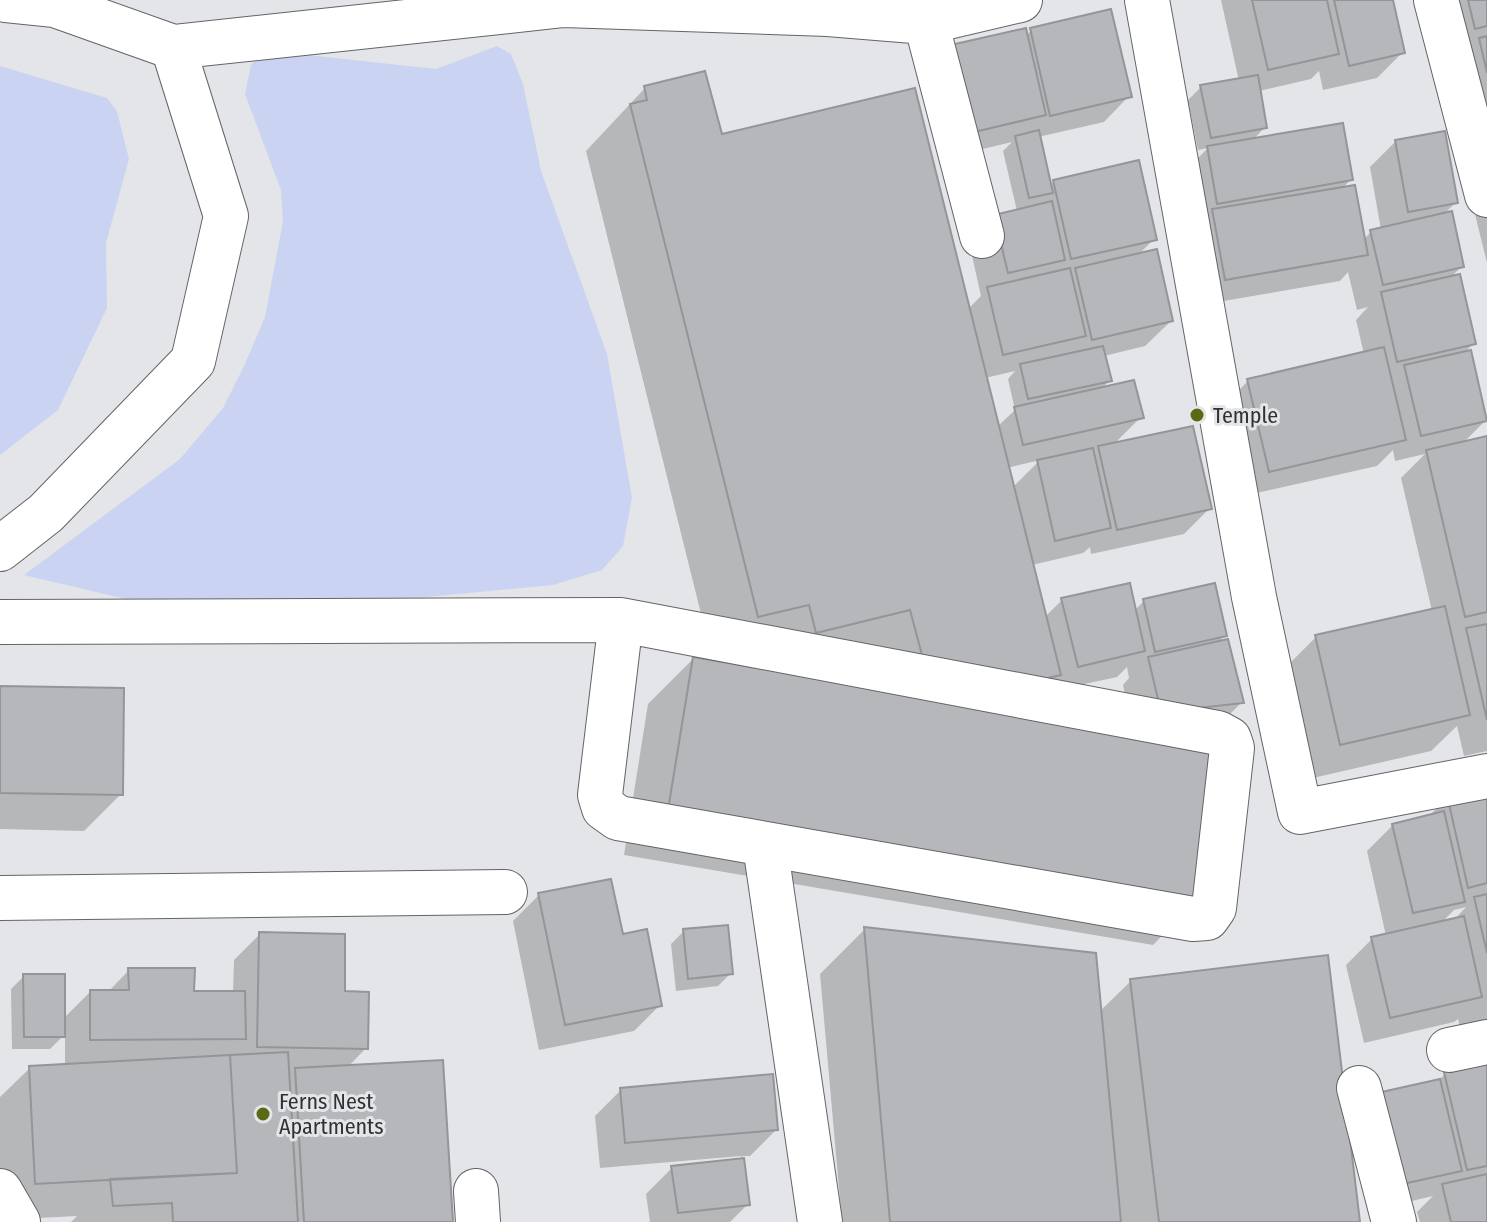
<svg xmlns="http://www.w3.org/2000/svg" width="1487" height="1222" viewBox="0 0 1487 1222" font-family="'Fira Sans Condensed',sans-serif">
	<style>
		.green { fill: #cad4f2 }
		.shadow { fill: #0003; fill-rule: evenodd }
		.building { fill: #b6b7ba; stroke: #949598; stroke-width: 2 }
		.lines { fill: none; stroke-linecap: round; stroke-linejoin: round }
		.minor-casing { stroke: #636467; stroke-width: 46 }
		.minor { stroke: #fff; stroke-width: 44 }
		.poi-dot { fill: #586a15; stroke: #e4e5e8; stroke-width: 3 }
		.labels { text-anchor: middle; stroke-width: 6; stroke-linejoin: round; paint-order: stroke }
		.poi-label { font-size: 22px; fill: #303132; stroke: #e4e5e8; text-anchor: start }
	</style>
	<rect width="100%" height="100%" fill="#e4e5e8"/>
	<!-- green -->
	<path class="green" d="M 497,46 L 511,54 L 523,84 L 541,171 L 607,354 L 632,498 L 623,546 L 602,570 L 553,585 L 302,609 L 151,605 L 24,575 L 180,459 L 223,408 L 244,366 L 265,317 L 283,221 L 281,190 L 245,94 L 251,65 L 265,52 L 280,52 L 436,69 Z
		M 0,66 L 107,98 L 117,111 L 129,159 L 106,243 L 107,308 L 58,410 L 0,455 Z"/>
	<!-- shadow -->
	<path class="shadow" d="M 1221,0 L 1391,0 L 1403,52 L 1377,78 L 1323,90 L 1319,71 L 1311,79 L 1259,91 L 1265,127 L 1252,141 L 1351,179 L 1341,190 L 1363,240 L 1371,232 L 1381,230 L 1370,167 L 1396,141 L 1455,203 L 1442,216 L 1462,266 L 1450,278 L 1474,343 L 1463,354 L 1486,420 L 1462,444 L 1487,438 L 1487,751 L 1464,756 L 1457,726 L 1431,751 L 1304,780 L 1279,674 L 1316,637 L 1432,611 L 1401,478 L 1425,454 L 1395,461 L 1393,450 L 1377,466 L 1243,496 L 1222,407 L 1248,381 L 1364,354 L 1356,320 L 1368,307 L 1357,310 L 1348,272 L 1340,281 L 1200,305 L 1182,174 L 1208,148 L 1198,150 L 1188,100 L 1201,87 L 1239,81 Z
		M 1437,0 L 1487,0 L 1487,120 L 1454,66 L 1472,48 L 1449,53 Z
		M 1031,30 L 1129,96 L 1104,122 L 1038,137 L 1050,186 L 1054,181 L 1154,239 L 1137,256 L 1171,321 L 1145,346 L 1104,356 L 1110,380 L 1100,390 L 1141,417 L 1113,445 L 1210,508 L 1184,534 L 1091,554 L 1090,547 L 1083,553 L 1032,565 L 1045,617 L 1062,600 L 1134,611 L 1144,601 L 1225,636 L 1217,643 L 1242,702 L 1216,728 L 1198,899 L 1153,945 L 624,855 L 648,704 L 693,659 L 769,672 L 764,649 L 713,662 L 586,151 L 645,88 L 720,137 L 968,309 L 981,296 L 969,242 L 1017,211 L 1003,151 L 1012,142 L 941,159 ZM 1015,371 L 1008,379 L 1015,410 L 997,427 L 985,378 ZM 1040,460 L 1012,488 L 1007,468 ZM 1127,667 L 1129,678 L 1123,685 L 1134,733 L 1052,691 L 1117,677 Z
		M 1487,177 L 1487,263 L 1470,194 Z
		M 0,688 L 121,794 L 84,831 L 0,829 Z
		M 1487,787 L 1487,1026 L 1461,1032 L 1458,1019 L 1454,1022 L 1364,1043 L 1346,965 L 1372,939 L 1386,936 L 1367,851 L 1393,825 L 1428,817 L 1448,797 ZM 1466,907 L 1453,921 L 1441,923 L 1454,910 Z
		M 539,895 L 621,936 L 660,1005 L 634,1031 L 539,1050 L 513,921 Z
		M 865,929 L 1099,1012 L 1131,981 L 1358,1222 L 842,1222 L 820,974 Z
		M 684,931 L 731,973 L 718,986 L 676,991 L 671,944 Z
		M 260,934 L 343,993 L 366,1048 L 348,1067 L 451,1222 L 71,1222 L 77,1216 L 0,1220 L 0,1097 L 30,1068 L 65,1066 L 65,1034 L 50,1049 L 12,1049 L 11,989 L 24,976 L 63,1019 L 90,992 L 108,992 L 129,970 L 192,993 L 233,993 L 234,960 Z
		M 1487,1065 L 1487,1222 L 1420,1222 L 1417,1212 L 1433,1196 L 1373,1210 L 1437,1082 L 1445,1074 Z
		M 621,1090 L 776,1130 L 750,1156 L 742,1156 L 748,1204 L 730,1222 L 650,1222 L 646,1194 L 672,1168 L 742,1160 L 741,1156 L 600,1168 L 595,1116 Z"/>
	<!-- building -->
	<path class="building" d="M 1252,0 L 1327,0 L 1339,54 L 1268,70 Z
		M 1334,0 L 1393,0 L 1405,53 L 1349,66 Z
		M 1468,0 L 1487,0 L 1487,26 L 1475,29 Z
		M 1111,9 L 1132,97 L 1050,116 L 1030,28 Z
		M 1026,28 L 1046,115 L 966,134 L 946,46 Z
		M 1487,36 L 1487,73 L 1479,38 Z
		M 705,71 L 722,134 L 915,88 L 1061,675 L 1000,689 L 926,670 L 910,610 L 816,633 L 809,605 L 758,617 L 630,104 L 647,100 L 644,86 Z
		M 1258,75 L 1267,128 L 1211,138 L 1200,85 Z
		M 1343,123 L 1353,180 L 1217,204 L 1207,146 Z
		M 1039,130 L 1053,193 L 1029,198 L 1015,136 Z
		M 1445,131 L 1458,203 L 1408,212 L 1395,140 Z
		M 1139,160 L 1157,240 L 1071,259 L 1053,180 Z
		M 1355,185 L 1368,255 L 1225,280 L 1212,209 Z
		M 1052,201 L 1065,260 L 1008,273 L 994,215 Z
		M 1452,211 L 1464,267 L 1383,285 L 1370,230 Z
		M 1157,249 L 1173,321 L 1092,340 L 1075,268 Z
		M 1070,268 L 1086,336 L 1003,355 L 987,287 Z
		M 1460,274 L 1476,344 L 1397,362 L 1381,292 Z
		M 1103,346 L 1112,381 L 1028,399 L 1020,364 Z
		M 1384,347 L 1406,440 L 1269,472 L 1247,379 Z
		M 1471,350 L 1487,421 L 1421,436 L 1404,365 Z
		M 1134,380 L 1144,418 L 1023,445 L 1014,407 Z
		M 1193,426 L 1212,509 L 1117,530 L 1098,446 Z
		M 1487,436 L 1487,612 L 1465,617 L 1426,450 Z
		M 1093,448 L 1111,528 L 1055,541 L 1037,460 Z
		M 1130,583 L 1145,651 L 1078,667 L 1061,598 Z
		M 1215,583 L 1227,636 L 1155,652 L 1143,599 Z
		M 1445,606 L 1470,715 L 1340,745 L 1315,635 Z
		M 1487,624 L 1487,720 L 1466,628 Z
		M 1228,639 L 1244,703 L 1161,712 L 1148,657 Z
		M 693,657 L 1225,746 L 1200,900 L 668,810 Z
		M 0,686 L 124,688 L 123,795 L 0,793 Z
		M 1487,785 L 1487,883 L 1468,888 L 1447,795 Z
		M 1444,811 L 1465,902 L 1413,913 L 1392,824 Z
		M 611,879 L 623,934 L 647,929 L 662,1006 L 565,1025 L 538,893 Z
		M 1487,894 L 1487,953 L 1474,897 Z
		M 1464,916 L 1482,997 L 1390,1018 L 1371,937 Z
		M 728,925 L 733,974 L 688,979 L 683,929 Z
		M 864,927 L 1096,953 L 1121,1222 L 890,1222 Z
		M 259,932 L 345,934 L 345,991 L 369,992 L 368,1049 L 257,1047 Z
		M 1328,955 L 1360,1222 L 1159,1222 L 1130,979 Z
		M 128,968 L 195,968 L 194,991 L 245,991 L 246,1039 L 90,1040 L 90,990 L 129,990 Z
		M 23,974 L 65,974 L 65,1037 L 24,1037 Z
		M 288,1052 L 298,1222 L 173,1222 L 172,1203 L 113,1206 L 110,1179 L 237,1173 L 230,1055 Z
		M 230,1055 L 237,1173 L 35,1184 L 29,1066 Z
		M 443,1060 L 453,1222 L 304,1222 L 295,1068 Z
		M 1487,1063 L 1487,1166 L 1467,1170 L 1444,1072 Z
		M 773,1074 L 778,1130 L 625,1143 L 620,1088 Z
		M 1440,1079 L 1462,1171 L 1398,1185 L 1377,1093 Z
		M 744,1158 L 750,1205 L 678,1213 L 671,1166 Z
		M 1487,1174 L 1487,1222 L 1451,1222 L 1442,1184 Z"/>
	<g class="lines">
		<!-- minor casing -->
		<g class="minor-casing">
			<path id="minor" d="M 1147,0 L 1254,597 L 1300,812 L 1487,776
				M 1436,0 L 1487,195
				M 926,22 L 982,236
				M 173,47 L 564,5 L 828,14 L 926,22 L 1020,0
				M 0,549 L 46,513 L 193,361 L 226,216 L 173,47 L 55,5 L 6,0
				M 0,622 L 621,620 L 1218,733 L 1229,739 L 1232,748 L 1214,908 L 1207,918 L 1193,919 L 618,818 L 604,808 L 600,795 L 621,620
				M 765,845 L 820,1222
				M 0,898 L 505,892
				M 1449,1050 L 1487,1042
				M 1359,1088 L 1394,1222
				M 0,1191 L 18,1222
				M 476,1191 L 478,1222"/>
		</g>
		<!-- minor -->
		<use href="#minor" class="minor"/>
	</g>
	<!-- markers -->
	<g class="poi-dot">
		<circle cx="1197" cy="415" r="8"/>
		<circle cx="263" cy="1114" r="8"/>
	</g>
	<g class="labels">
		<!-- poi labels -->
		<g class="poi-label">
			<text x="1213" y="423">Temple</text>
			<text x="279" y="1109">Ferns Nest<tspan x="279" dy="25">Apartments</tspan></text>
		</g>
	</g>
</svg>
